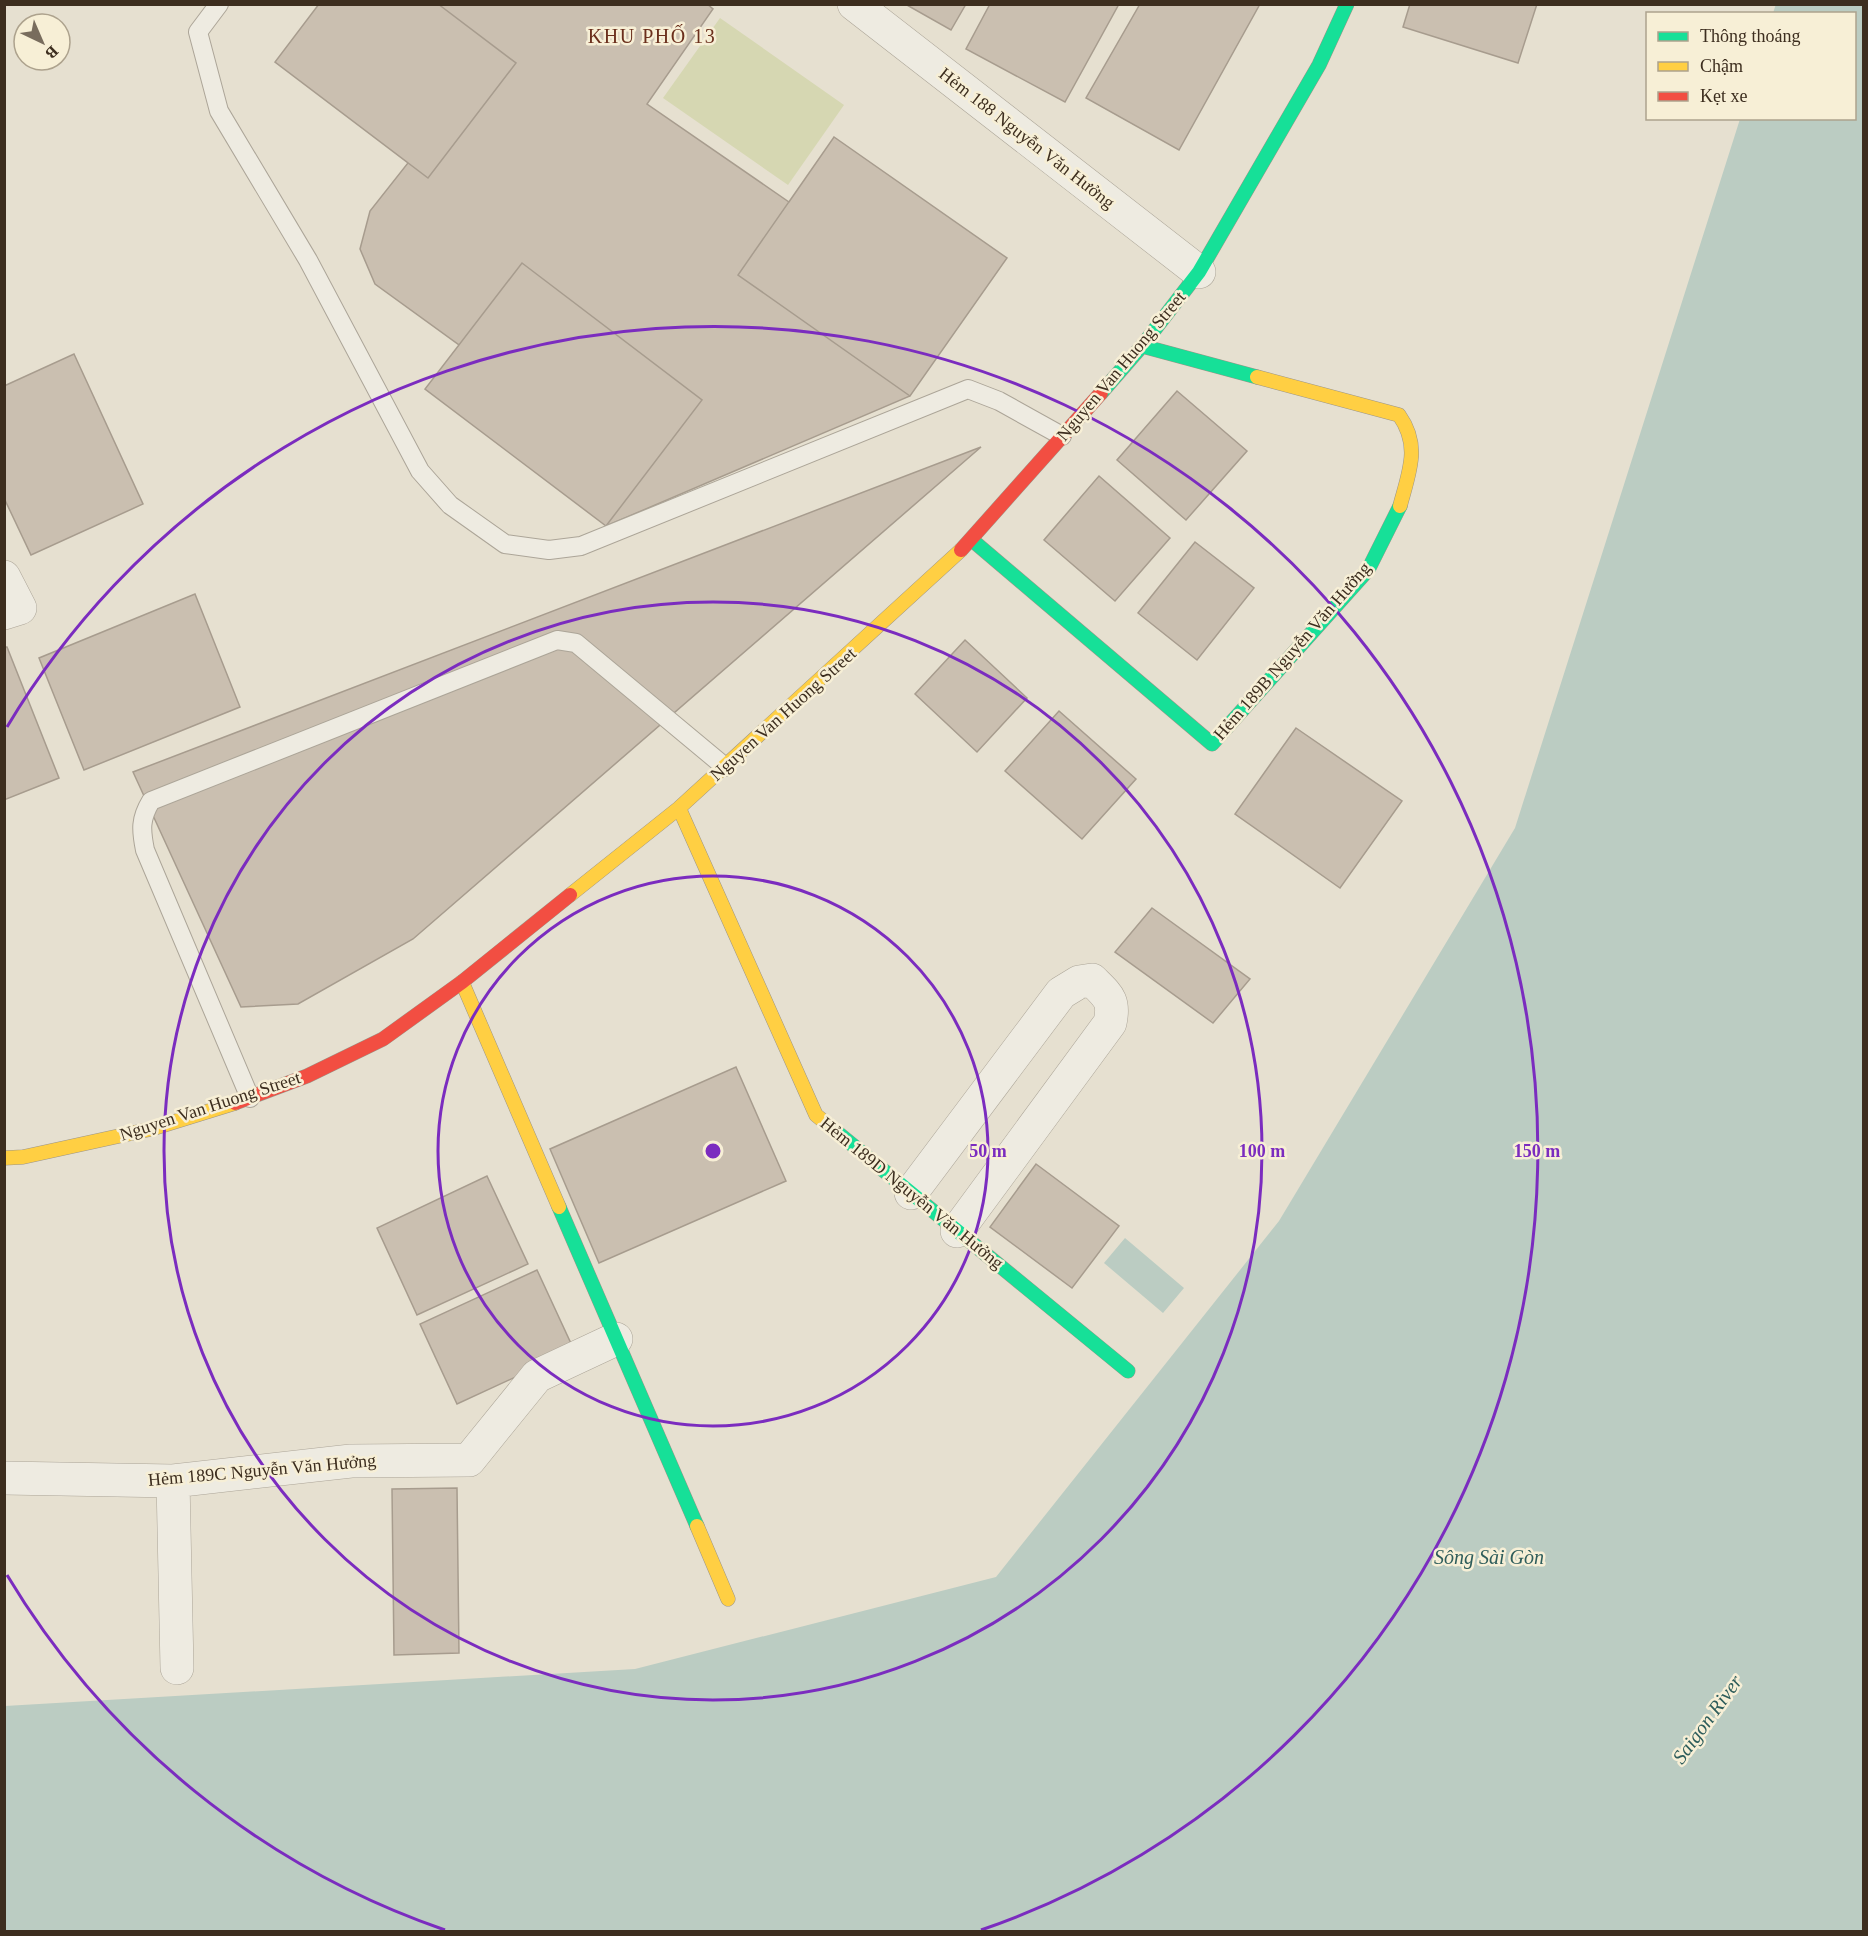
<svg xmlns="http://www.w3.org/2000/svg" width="1868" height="1936" viewBox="0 0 1868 1936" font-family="Georgia,serif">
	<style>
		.green { fill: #d6d7b2 }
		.water { fill: #bbccc2 }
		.building { fill: #cabfb0; stroke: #a79c8e; stroke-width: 1.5 }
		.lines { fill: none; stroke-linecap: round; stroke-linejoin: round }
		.lane-casing { stroke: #aca598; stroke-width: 20 }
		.street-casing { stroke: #aca598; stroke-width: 34 }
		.fast-casing { stroke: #9c9588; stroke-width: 15 }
		.slow-casing { stroke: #9c9588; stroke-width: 15 }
		.jam-casing { stroke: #9c9588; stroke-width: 15 }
		.lane { stroke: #eeebe1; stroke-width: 18 }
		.street { stroke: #eeebe1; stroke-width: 33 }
		.fast { stroke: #16e098; stroke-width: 14 }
		.slow { stroke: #ffcf43; stroke-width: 14 }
		.jam { stroke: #f24e42; stroke-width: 14 }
		.ring { fill: none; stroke: #7b2cbf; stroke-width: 3 }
		.labels { text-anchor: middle; stroke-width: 5; stroke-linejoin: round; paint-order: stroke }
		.street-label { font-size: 18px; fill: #3d2e1f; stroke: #f7efd6 }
		.neighbourhood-label { font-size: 20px; letter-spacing: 1.5px; fill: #6b2f1c; stroke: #f7efd6 }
		.water-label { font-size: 20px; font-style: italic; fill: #2e5d5b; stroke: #f7efd6 }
		.centre { fill: #7b2cbf; stroke: #f7efd6; stroke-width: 3 }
		.ring-label { font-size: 18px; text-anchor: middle; font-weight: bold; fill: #7b2cbf; stroke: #f7efd6; stroke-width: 5; stroke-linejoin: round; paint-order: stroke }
	</style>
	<rect width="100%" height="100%" fill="#e6e0d0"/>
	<!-- green -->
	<path class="green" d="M 720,18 L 844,105 L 788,185 L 663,98 Z"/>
	<!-- water -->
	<path class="water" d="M 1776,4 L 1864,5 L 1863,1931 L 5,1931 L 5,1706 L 635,1669 L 996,1577 L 1279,1221 L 1515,828 L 1740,119 L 1854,118 L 1854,14 L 1773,13 Z
		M 1125,1238 L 1184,1288 L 1163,1313 L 1104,1263 Z"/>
	<!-- building -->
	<path class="building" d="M 319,4 L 438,4 L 516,63 L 428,178 L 275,62 Z
		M 319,4 L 707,4 L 713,9 L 647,104 L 789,202 L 834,137 L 1007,258 L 910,396 L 606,526 L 425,389 L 459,345 L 375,284 L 360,249 L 370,211 L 408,163 L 275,62 Z
		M 905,4 L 966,4 L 951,30 Z
		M 990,4 L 1119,4 L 1065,102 L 966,49 Z
		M 1140,4 L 1260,4 L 1179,150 L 1086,98 Z
		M 1410,4 L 1537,4 L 1518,63 L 1403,27 Z
		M 834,137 L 1007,258 L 910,396 L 738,275 Z
		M 522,263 L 702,400 L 606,526 L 425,389 Z
		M 74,354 L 143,504 L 31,555 L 4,498 L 4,386 Z
		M 1177,391 L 1247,451 L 1186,520 L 1117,460 Z
		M 981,447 L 413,939 L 298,1004 L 241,1007 L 133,772 Z
		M 1099,476 L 1170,538 L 1115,601 L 1044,540 Z
		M 1195,542 L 1254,588 L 1197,660 L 1138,613 Z
		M 195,594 L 240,707 L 84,770 L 39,658 Z
		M 965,640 L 1027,698 L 977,752 L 915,694 Z
		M 4,647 L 7,647 L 59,778 L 4,800 Z
		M 1059,711 L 1136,779 L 1082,839 L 1005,771 Z
		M 1296,728 L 1402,801 L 1340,888 L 1235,814 Z
		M 1152,908 L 1250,979 L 1213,1023 L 1115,952 Z
		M 736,1067 L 786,1181 L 599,1263 L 550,1149 Z
		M 1036,1164 L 1119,1226 L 1072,1288 L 990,1227 Z
		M 487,1176 L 528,1264 L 417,1315 L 377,1228 Z
		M 537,1270 L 574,1350 L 457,1404 L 420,1324 Z
		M 457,1488 L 459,1653 L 394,1655 L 392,1489 Z"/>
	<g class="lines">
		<!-- lane casing -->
		<g class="lane-casing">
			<path id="lane" d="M 219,4 L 198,32 L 219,111 L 308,260 L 420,471 L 450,505 L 505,544 L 549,550 L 581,546 L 968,389 L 999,401 L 1062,436
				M 250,1098 L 145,850 C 141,830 140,819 151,801 L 557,640 L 576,643 L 725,767"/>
		</g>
		<!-- street casing -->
		<g class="street-casing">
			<path id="street" d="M 854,4 L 1199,272
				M 4,577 L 20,608 L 4,613
				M 911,1193 L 1061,993 L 1079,982 L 1092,980 C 1108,996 1115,1000 1110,1023 L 957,1231
				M 4,1478 L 173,1481 L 351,1461 L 469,1460 L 537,1376 L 616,1339
				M 173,1481 L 177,1668"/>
		</g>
		<!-- fast casing -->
		<g class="fast-casing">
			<path id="fast" d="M 1142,346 L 1257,377
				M 1101,393 L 1142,346 L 1199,272 L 1319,65 L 1347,4
				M 972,540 L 1212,744 L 1368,570 L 1400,506
				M 827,1124 L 1128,1371
				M 559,1207 L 697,1526"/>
		</g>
		<!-- slow casing -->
		<g class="slow-casing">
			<path id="slow" d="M 1257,377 L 1399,415 C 1421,446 1409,472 1400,506
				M 679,808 L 816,1115 L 827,1124
				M 570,895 L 679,808 L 961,550
				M 462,982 L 559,1207
				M 4,1158 L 23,1157 L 151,1129 L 235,1103
				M 697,1526 L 728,1599"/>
		</g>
		<!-- jam casing -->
		<g class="jam-casing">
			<path id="jam" d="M 961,550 L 1101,393
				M 235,1103 L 307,1076 L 383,1039 L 462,982 L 570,895"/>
		</g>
		<!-- lane -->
		<use href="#lane" class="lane"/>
		<!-- street -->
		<use href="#street" class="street"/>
		<!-- fast -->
		<use href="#fast" class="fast"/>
		<!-- slow -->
		<use href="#slow" class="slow"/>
		<!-- jam -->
		<use href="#jam" class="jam"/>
	</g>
	<!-- distance rings -->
	<g class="ring">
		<circle cx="713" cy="1151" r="275"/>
		<circle cx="713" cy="1151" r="549"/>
		<path d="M445 1930A824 824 0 0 1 7 1575M7 727A824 824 0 1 1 981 1930"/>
	</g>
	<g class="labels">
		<!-- street labels -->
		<g class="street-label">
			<text transform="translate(1027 138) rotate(38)" y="6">Hẻm 188 Nguyễn Văn Hưởng</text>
			<text transform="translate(1121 366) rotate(-50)" y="6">Nguyen Van Huong Street</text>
			<text transform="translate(1292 651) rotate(-49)" y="6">Hẻm 189B Nguyễn Văn Hưởng</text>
			<text transform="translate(783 714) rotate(-42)" y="6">Nguyen Van Huong Street</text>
			<text transform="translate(210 1106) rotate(-18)" y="6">Nguyen Van Huong Street</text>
			<text transform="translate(912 1193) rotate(39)" y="6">Hẻm 189D Nguyễn Văn Hưởng</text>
			<text transform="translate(262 1470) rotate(-5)" y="6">Hẻm 189C Nguyễn Văn Hưởng</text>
		</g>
		<!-- neighbourhood labels -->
		<g class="neighbourhood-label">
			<text x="652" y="43">KHU PHỐ 13</text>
		</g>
		<!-- water labels -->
		<g class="water-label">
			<text x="1489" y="1564">Sông Sài Gòn</text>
			<text transform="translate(1707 1719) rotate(-54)" y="7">Saigon River</text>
		</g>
	</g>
	<circle cx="713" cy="1151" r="9" class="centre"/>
	<g class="ring-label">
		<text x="988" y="1157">50 m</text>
		<text x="1262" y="1157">100 m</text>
		<text x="1537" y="1157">150 m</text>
	</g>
	<!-- border -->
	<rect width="1868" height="1936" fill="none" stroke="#3d2e1f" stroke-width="12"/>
	<!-- legend -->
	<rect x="1646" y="12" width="210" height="108" fill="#f7efd6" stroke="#ada28d" stroke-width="1.5"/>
	<rect x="1658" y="32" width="30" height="9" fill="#16e098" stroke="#ada28d" stroke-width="1.5"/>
	<text x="1700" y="42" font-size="18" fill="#3d2e1f">Thông thoáng</text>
	<rect x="1658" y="62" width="30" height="9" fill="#ffcf43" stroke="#ada28d" stroke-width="1.5"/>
	<text x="1700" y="72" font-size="18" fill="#3d2e1f">Chậm</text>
	<rect x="1658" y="92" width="30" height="9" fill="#f24e42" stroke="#ada28d" stroke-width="1.5"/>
	<text x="1700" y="102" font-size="18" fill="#3d2e1f">Kẹt xe</text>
	<!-- north arrow -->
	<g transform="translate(42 42) rotate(136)"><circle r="28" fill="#f7efd6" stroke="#ada28d" stroke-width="1.5"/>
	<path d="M0-4.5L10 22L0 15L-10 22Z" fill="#786c5d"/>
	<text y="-9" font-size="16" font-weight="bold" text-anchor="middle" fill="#3d2e1f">B</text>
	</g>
</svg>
